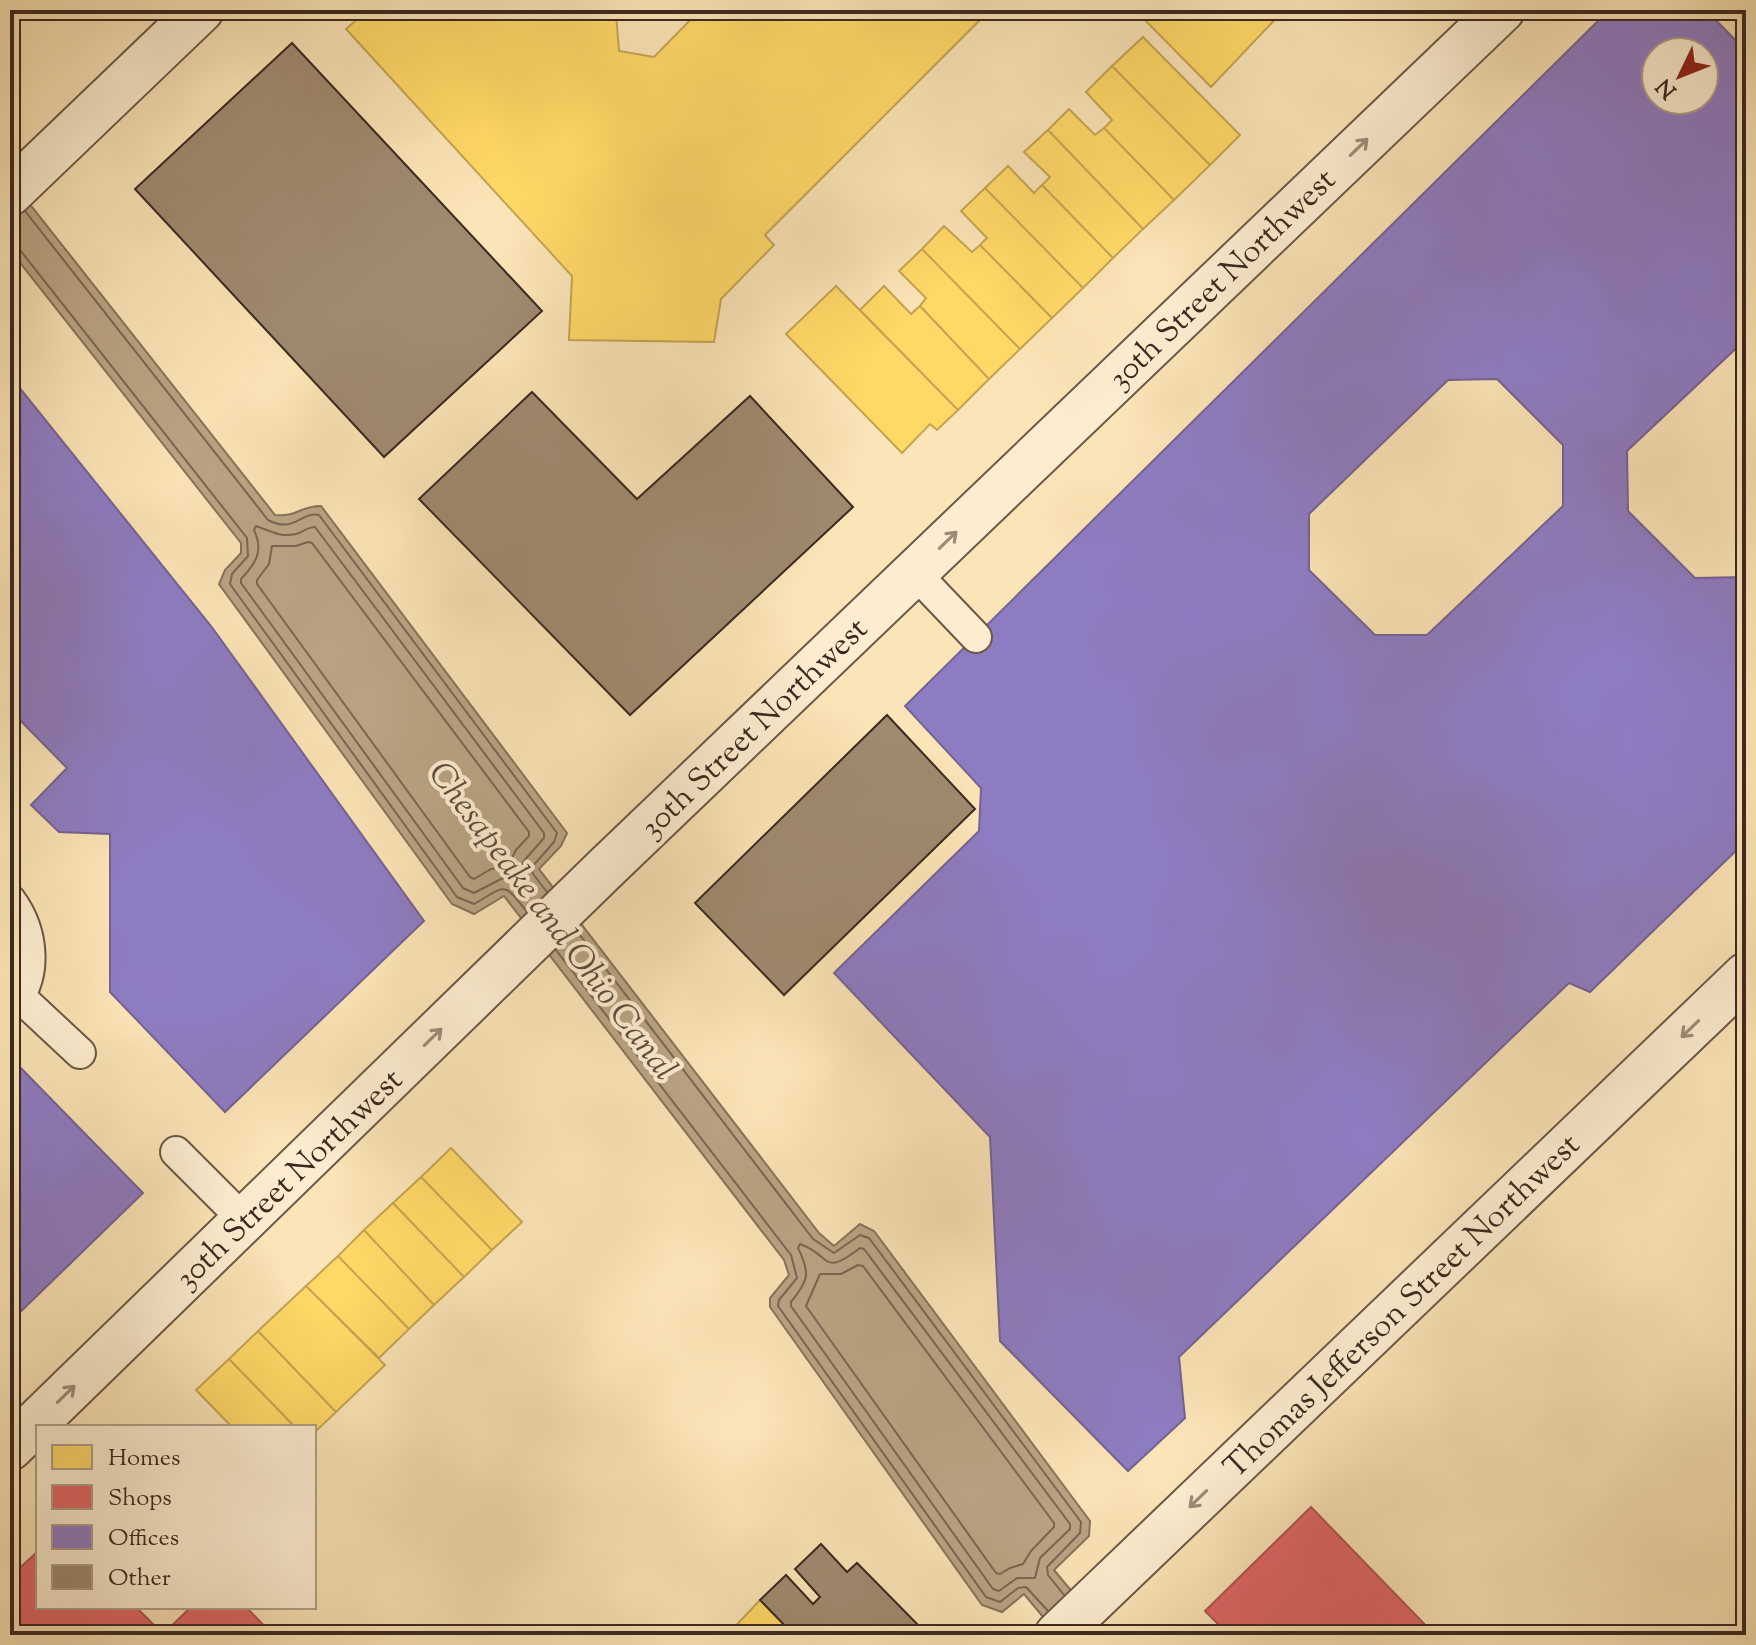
<svg xmlns="http://www.w3.org/2000/svg" width="1756" height="1645" viewBox="0 0 1756 1645" font-family="'Sorts Mill Goudy',serif">
	<style>
		.water { fill: #baa484; stroke: #87735c; stroke-width: 2 }
		.homes { fill: #ffd966; stroke: #c4a451; stroke-width: 2 }
		.shops { fill: #e06666; stroke: #ae5451; stroke-width: 2 }
		.offices { fill: #8e7cc3; stroke: #756392; stroke-width: 2; fill-rule: evenodd }
		.lines { fill: none; stroke-linecap: round; stroke-linejoin: round }
		.shore { stroke: #7a6652; stroke-width: 2 }
		.building { fill: #9f8a6f; stroke: #3b2920; stroke-width: 2 }
		.lane-casing { stroke: #6b5846; stroke-width: 34 }
		.street-casing { stroke: #6b5846; stroke-width: 48 }
		.lane { stroke: #fcedd0; stroke-width: 30 }
		.street { stroke: #fcedd0; stroke-width: 44 }
		.oneway { stroke: #9c8b78 }
		.labels { text-anchor: middle; stroke-width: 8; stroke-linejoin: round; paint-order: stroke }
		.street-label { font-size: 32px; fill: #3b2920; stroke: #fcedd0 }
		.water-label { font-size: 34px; font-style: italic; fill: #614e3e; stroke: #fcedd0 }
	</style>
	<rect width="100%" height="100%" fill="#fbe4b7"/>
	<filter id="stains"><feTurbulence type="fractalNoise" baseFrequency=".0025" numOctaves="4"/><feColorMatrix values="0 0 0 0 .2 0 0 0 0 .09 0 0 0 0 .02 0 0 0 .5 -.17"/></filter>
	<radialGradient id="worn" r=".72"><stop offset=".6" stop-color="#630" stop-opacity="0"/><stop offset="1" stop-color="#630" stop-opacity=".3"/></radialGradient>
	<!-- water -->
	<path class="water" d="M 10,179 L 275,515 C 299,517 299,506 321,506 L 567,833 L 561,846 L 539,869 L 819,1233 L 834,1246 L 860,1224 L 874,1231 L 1090,1521 L 1089,1536 L 1054,1570 L 1108,1635 L 1058,1635 L 1024,1594 L 1002,1612 L 982,1605 L 770,1307 L 770,1298 L 789,1275 L 784,1260 L 504,896 L 474,914 L 452,904 L 219,584 L 225,570 L 241,553 L 241,543 L 10,250 Z"/>
	<!-- homes -->
	<path class="homes" d="M 368,10 L 613,10 L 616,14 L 619,51 L 654,57 L 700,10 L 990,10 L 765,235 L 774,245 L 721,299 L 714,342 L 569,340 L 572,276 L 346,29 Z
		M 1135,10 L 1284,10 L 1211,87 Z
		M 1143,37 L 1240,135 L 1210,165 L 1112,66 Z
		M 1112,66 L 1210,165 L 1174,200 L 1104,128 L 1112,120 L 1086,92 Z
		M 1069,109 L 1095,135 L 1104,128 L 1174,200 L 1143,229 L 1048,130 Z
		M 1048,130 L 1143,229 L 1113,258 L 1042,185 L 1050,177 L 1024,152 Z
		M 1008,166 L 1034,193 L 1042,185 L 1113,258 L 1083,288 L 985,188 Z
		M 985,188 L 1083,288 L 1052,318 L 980,245 L 987,238 L 961,211 Z
		M 944,226 L 972,252 L 980,245 L 1052,318 L 1020,349 L 922,249 Z
		M 922,249 L 1020,349 L 989,379 L 920,306 L 926,298 L 899,271 Z
		M 836,286 L 958,410 L 937,430 L 930,424 L 902,453 L 786,334 Z
		M 884,286 L 911,314 L 920,306 L 989,379 L 958,410 L 860,310 Z
		M 451,1148 L 522,1222 L 492,1250 L 421,1177 Z
		M 421,1177 L 492,1250 L 464,1277 L 393,1203 Z
		M 393,1203 L 464,1277 L 434,1305 L 364,1230 Z
		M 364,1230 L 434,1305 L 409,1329 L 338,1256 Z
		M 338,1256 L 409,1329 L 379,1358 L 306,1286 Z
		M 306,1286 L 385,1365 L 336,1412 L 258,1331 Z
		M 258,1331 L 336,1412 L 314,1433 L 314,1427 L 295,1427 L 229,1359 Z
		M 229,1359 L 295,1427 L 232,1427 L 196,1390 Z
		M 760,1600 L 762,1602 L 794,1635 L 727,1635 Z"/>
	<!-- shops -->
	<path class="shops" d="M 1311,1507 L 1435,1635 L 1229,1635 L 1205,1611 Z
		M 38,1551 L 38,1607 L 136,1607 L 163,1634 L 191,1607 L 246,1607 L 273,1635 L 10,1635 L 10,1577 Z"/>
	<!-- offices -->
	<path class="offices" d="M 1609,10 L 1706,10 L 1746,51 L 1746,339 L 1627,451 L 1628,511 L 1695,578 L 1746,577 L 1746,841 L 1590,992 L 1569,983 L 1179,1357 L 1185,1418 L 1128,1471 L 1000,1341 L 990,1137 L 834,973 L 979,831 L 981,788 L 905,706 ZM 1656,52 L 1704,52 L 1704,100 L 1656,100 ZM 1497,379 L 1563,445 L 1563,506 L 1427,635 L 1375,635 L 1309,570 L 1309,514 L 1448,380 Z
		M 10,376 L 211,626 L 424,921 L 225,1112 L 110,992 L 110,834 L 59,832 L 31,805 L 67,768 L 10,710 Z
		M 13,1060 L 143,1193 L 10,1322 L 10,1063 Z"/>
	<g class="lines">
		<!-- shore -->
		<path class="shore" d="M 25,211 L 268,520 C 294,534 301,511 319,515 L 557,833 L 554,842 L 532,867 L 533,874 L 547,892
			M 10,246 L 20,250 L 247,538 L 248,556 L 232,574 L 230,584 L 457,897 L 474,904 C 506,886 502,880 527,912
			M 256,526 C 268,530 281,538 296,534 C 304,532 307,527 315,527 L 544,833 L 544,838 L 523,862 L 524,886 L 503,878 L 474,893 L 463,888 L 241,583 L 241,579 C 256,563 264,551 254,530 Z
			M 308,542 L 312,543 L 529,832 L 529,836 L 516,850 L 508,866 L 491,869 L 474,879 L 470,877 L 257,584 L 257,580 L 269,564 L 272,546 L 296,546 Z
			M 576,930 L 813,1239 L 834,1253 L 860,1235 L 869,1238 L 1081,1522 L 1080,1533 L 1047,1567 L 1048,1575 L 1064,1595
			M 556,950 L 791,1255 L 797,1278 L 779,1300 L 778,1306 L 986,1597 L 1000,1602 L 1018,1588 L 1026,1587 L 1048,1611
			M 800,1244 C 832,1255 821,1278 860,1248 L 864,1249 L 1070,1524 L 1070,1529 L 1040,1558 L 1035,1578 L 1017,1578 L 999,1591 L 993,1589 L 791,1306 L 791,1302 C 808,1281 811,1274 798,1248 Z
			M 858,1265 L 863,1266 L 1054,1523 L 1054,1527 L 1031,1551 L 1023,1564 L 1010,1568 L 1000,1574 L 996,1573 L 806,1306 L 820,1274 L 841,1274 Z"/>
	</g>
	<!-- building -->
	<path class="building" d="M 292,43 L 542,311 L 384,457 L 135,189 Z
		M 532,392 L 637,499 L 750,396 L 853,507 L 630,715 L 419,499 Z
		M 887,715 L 975,809 L 784,995 L 695,903 Z
		M 821,1544 L 847,1572 L 857,1563 L 926,1633 L 794,1635 L 760,1600 L 786,1575 L 813,1604 L 820,1597 L 795,1569 Z"/>
	<g class="lines">
		<!-- lane casing -->
		<g class="lane-casing">
			<path id="lane" d="M 914,572 L 976,637
				M 10,900 C 33,931 39,978 10,1007
				M 20,997 L 80,1053
				M 176,1152 L 244,1220"/>
		</g>
		<!-- street casing -->
		<g class="street-casing">
			<path id="street" d="M 10,193 L 201,10
				M 10,1448 L 609,865 L 1502,10
				M 1057,1635 L 1746,975"/>
		</g>
		<!-- lane -->
		<use href="#lane" class="lane"/>
		<!-- street -->
		<use href="#street" class="street"/>
	</g>
	<!-- one-way arrows -->
	<defs><path id="oneway-shaft" d="M-6 0H5M1.5-3L5.5 0L1.5 3" fill="none" stroke-width="1.6" stroke-linecap="round" stroke-linejoin="round" transform="scale(2)"/></defs>
	<g class="oneway">
		<use href="#oneway-shaft" transform="translate(1359 147) rotate(-44)"/>
		<use href="#oneway-shaft" transform="translate(948 540) rotate(-44)"/>
		<use href="#oneway-shaft" transform="translate(1690 1029) rotate(136)"/>
		<use href="#oneway-shaft" transform="translate(433 1037) rotate(-44)"/>
		<use href="#oneway-shaft" transform="translate(66 1394) rotate(-44)"/>
		<use href="#oneway-shaft" transform="translate(1198 1499) rotate(136)"/>
	</g>
	<g class="labels">
		<!-- street labels -->
		<g class="street-label">
			<text transform="translate(1221 278) rotate(-44)" y="11">30th Street Northwest</text>
			<text transform="translate(753 727) rotate(-44)" y="11">30th Street Northwest</text>
			<text transform="translate(288 1178) rotate(-44)" y="11">30th Street Northwest</text>
			<text transform="translate(1401 1305) rotate(-44)" y="11">Thomas Jefferson Street Northwest</text>
		</g>
		<!-- water labels -->
		<g class="water-label">
			<text transform="translate(554 920) rotate(53)" y="12">Chesapeake and Ohio Canal</text>
		</g>
	</g>
	<!-- margin -->
	<rect width="1756" height="1645" fill="none" stroke="#fbe4b7" stroke-width="40"/>
	<rect x="12" y="12" width="1732" height="1621" fill="none" stroke="#3b2920" stroke-width="4"/>
	<rect x="20" y="20" width="1716" height="1605" fill="none" stroke="#3b2920" stroke-width="2"/>
	<!-- legend -->
	<rect x="36" y="1425" width="280" height="184" fill="#fcedd0" stroke="#af9f8a" stroke-width="2"/>
	<rect x="52" y="1445" width="40" height="24" fill="#ffd966" stroke="#af9f8a" stroke-width="2"/>
	<text x="108" y="1465" font-size="24" fill="#3b2920">Homes</text>
	<rect x="52" y="1485" width="40" height="24" fill="#e06666" stroke="#af9f8a" stroke-width="2"/>
	<text x="108" y="1505" font-size="24" fill="#3b2920">Shops</text>
	<rect x="52" y="1525" width="40" height="24" fill="#8e7cc3" stroke="#af9f8a" stroke-width="2"/>
	<text x="108" y="1545" font-size="24" fill="#3b2920">Offices</text>
	<rect x="52" y="1565" width="40" height="24" fill="#9f8a6f" stroke="#af9f8a" stroke-width="2"/>
	<text x="108" y="1585" font-size="24" fill="#3b2920">Other</text>
	<!-- north arrow -->
	<g transform="translate(1680 76) rotate(227)"><circle r="38" fill="#fcedd0" stroke="#af9f8a" stroke-width="2"/>
	<path d="M0-6L14 30L0 20L-14 30Z" fill="#8f2418"/>
	<text y="-12" font-size="22" font-weight="bold" text-anchor="middle" fill="#3b2920">N</text>
	</g>
	<rect width="100%" height="100%" filter="url(#stains)"/>
	<rect width="100%" height="100%" fill="url(#worn)"/>
</svg>
